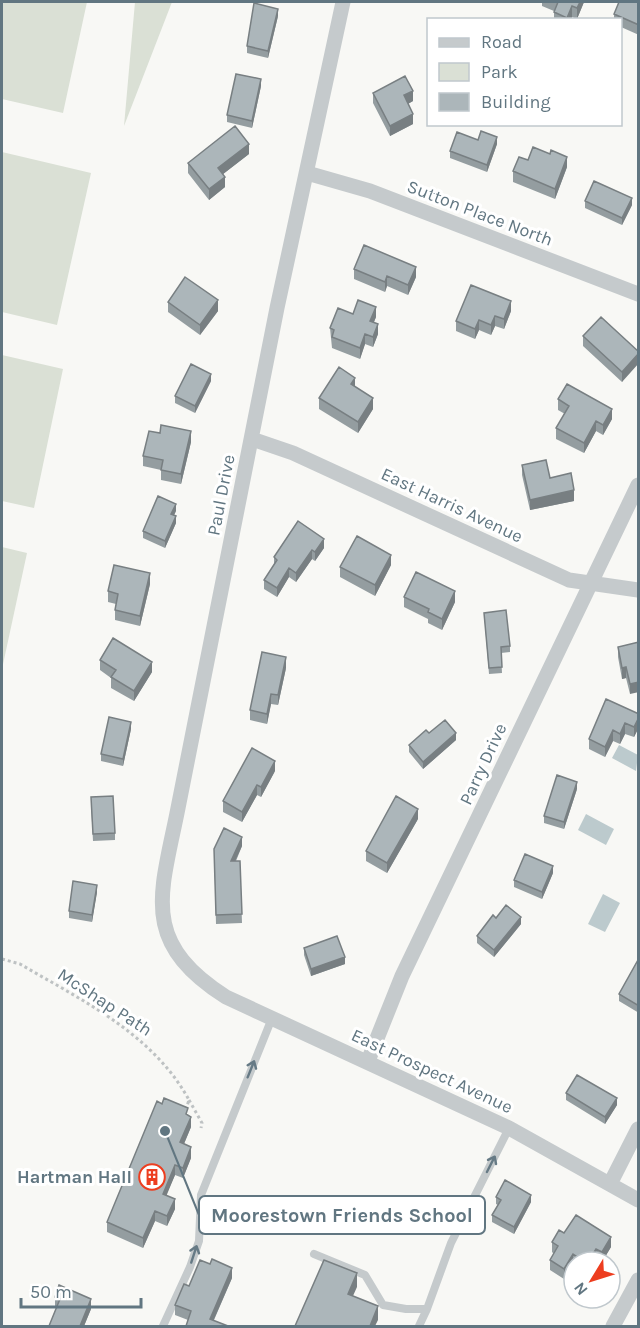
<svg xmlns="http://www.w3.org/2000/svg" width="640" height="1328" viewBox="0 0 640 1328" font-family="Karla,sans-serif">
	<style>
		.green { fill: #dae0d5 }
		.water { fill: #bccacd }
		.lines { fill: none; stroke-linecap: round; stroke-linejoin: round }
		.path { stroke: #bec2c3; stroke-width: 3; stroke-dasharray: 3 3; stroke-linecap: butt }
		.service { stroke: #c5cacc; stroke-width: 8 }
		.minor { stroke: #c5cacc; stroke-width: 15 }
		.wall { fill: #949da0 }
		.shaded-wall { fill: #787f82 }
		.building { fill: #acb6ba; stroke: #787f82; stroke-width: 1.5 }
		.oneway { stroke: #667a85 }
		.labels { text-anchor: middle; stroke-width: 6; stroke-linejoin: round; paint-order: stroke }
		.street-label { font-size: 18px; fill: #617681; stroke: #fff }
		.poi-label { font-size: 18px; font-weight: bold; fill: #617681; stroke: #fff; text-anchor: end }
		.leader { fill: none; stroke: #617681; stroke-width: 2 }
		.callout-dot { fill: #617681; stroke: #fff; stroke-width: 2 }
		.callout { fill: #fff; stroke: #617681; stroke-width: 2 }
		.callout-label { font-size: 20px; text-anchor: middle; font-weight: bold; fill: #617681 }
	</style>
	<rect width="100%" height="100%" fill="#f8f8f5"/>
	<!-- green -->
	<path class="green" d="M 2,2 L 87,2 L 63,113 L 2,99 Z
		M 135,2 L 172,2 L 124,126 Z
		M 2,152 L 91,173 L 57,325 L 2,312 Z
		M 2,355 L 63,369 L 34,508 L 2,501 Z
		M 2,547 L 27,553 L 2,669 Z"/>
	<!-- water -->
	<path class="water" d="M 619,745 L 638,755 L 636,771 L 612,758 Z
		M 586,814 L 614,829 L 606,845 L 578,830 Z
		M 603,894 L 620,903 L 605,932 L 588,924 Z"/>
	<g class="lines">
		<!-- path -->
		<path class="path" d="M 2,959 L 20,964 C 83,1001 153,1034 189,1100 L 186,1109
			M 189,1100 L 202,1123 L 201,1128"/>
		<!-- service -->
		<path class="service" d="M 314,1254 L 365,1275 L 383,1305 L 406,1309 L 427,1309 L 451,1243 L 509,1128
			M 163,1326 L 190,1267 L 199,1241 L 201,1195 L 272,1018
			M 419,1326 L 427,1309"/>
		<!-- minor -->
		<path class="minor" d="M 343,2 L 277,308 L 179,803 C 162,892 137,940 226,997 L 509,1128 L 638,1200
			M 307,173 L 370,191 L 638,294
			M 252,439 L 293,453 L 569,580 L 638,590
			M 368,1061 L 402,976 L 638,485
			M 610,1184 L 638,1129
			M 613,1326 L 638,1280"/>
	</g>
	<!-- wall -->
	<path class="wall" d="M 542,2 L 584,2 L 577,19 L 572,17 L 571,20 L 554,20 L 554,11 L 542,6 Z
		M 639,2 L 639,35 L 621,27 L 621,20 L 614,20 L 614,14 Z
		M 278,16 L 268,58 L 247,53 L 247,46 Z
		M 261,86 L 252,128 L 227,122 L 227,115 Z
		M 373,93 L 413,101 L 408,104 L 413,124 L 390,136 L 373,103 Z
		M 478,140 L 497,144 L 487,172 L 450,158 L 450,151 Z
		M 249,154 L 223,174 L 225,187 L 209,200 L 188,173 L 188,163 Z
		M 550,154 L 567,167 L 555,199 L 513,182 L 513,171 L 528,160 Z
		M 585,201 L 632,205 L 622,225 L 585,208 Z
		M 354,269 L 416,277 L 408,295 L 387,286 L 385,292 L 354,279 Z
		M 168,302 L 218,311 L 200,335 L 168,312 Z
		M 511,311 L 504,329 L 495,326 L 491,335 L 479,330 L 475,339 L 456,331 L 456,321 Z
		M 353,314 L 376,317 L 374,322 L 378,334 L 373,347 L 365,344 L 360,359 L 332,348 L 330,328 Z
		M 583,336 L 639,352 L 622,382 L 583,346 Z
		M 211,381 L 195,413 L 175,403 L 175,396 Z
		M 355,387 L 373,409 L 358,433 L 319,409 L 319,398 Z
		M 558,399 L 612,419 L 603,435 L 596,431 L 584,453 L 556,439 L 556,428 L 565,414 L 558,410 Z
		M 160,433 L 191,442 L 181,484 L 161,480 L 161,470 L 143,466 L 143,456 Z
		M 522,465 L 550,478 L 574,501 L 530,510 L 522,475 Z
		M 176,511 L 174,515 L 176,523 L 165,548 L 143,538 L 143,531 Z
		M 298,521 L 324,548 L 315,561 L 312,559 L 296,582 L 289,577 L 277,597 L 264,589 L 264,580 L 274,565 L 274,557 Z
		M 391,565 L 375,596 L 340,577 L 340,567 Z
		M 150,584 L 140,626 L 115,620 L 115,610 L 116,604 L 108,602 L 108,591 Z
		M 404,597 L 455,602 L 442,630 L 428,623 L 428,619 L 404,607 Z
		M 484,613 L 510,646 L 510,652 L 501,653 L 502,673 L 489,674 Z
		M 639,642 L 630,694 L 626,678 L 622,679 L 618,657 L 618,647 Z
		M 100,660 L 152,672 L 134,701 L 111,688 L 111,678 L 100,670 Z
		M 286,668 L 278,705 L 271,704 L 267,724 L 250,720 L 250,710 Z
		M 639,714 L 639,727 L 634,737 L 625,734 L 620,744 L 613,741 L 605,757 L 589,749 L 589,739 Z
		M 131,729 L 123,766 L 101,761 L 101,754 Z
		M 429,733 L 456,740 L 423,769 L 409,752 L 409,745 Z
		M 275,771 L 261,797 L 257,795 L 242,822 L 223,812 L 223,801 Z
		M 577,789 L 564,829 L 544,823 L 544,816 Z
		M 91,804 L 115,833 L 115,840 L 93,841 Z
		M 418,819 L 387,873 L 366,861 L 366,851 Z
		M 242,846 L 236,861 L 240,861 L 242,923 L 216,924 L 214,849 Z
		M 553,873 L 542,899 L 514,887 L 514,880 Z
		M 97,892 L 92,922 L 69,918 L 69,911 Z
		M 496,918 L 521,924 L 494,957 L 477,943 L 477,936 Z
		M 304,948 L 345,964 L 311,976 L 304,955 Z
		M 638,960 L 639,1013 L 619,1001 L 619,994 Z
		M 566,1093 L 617,1105 L 605,1124 L 566,1100 Z
		M 188,1115 L 191,1127 L 184,1144 L 191,1158 L 183,1178 L 175,1175 L 166,1195 L 175,1209 L 167,1226 L 155,1221 L 143,1248 L 107,1232 L 107,1222 Z
		M 496,1197 L 531,1202 L 514,1234 L 492,1222 L 492,1215 L 498,1205 L 496,1204 Z
		M 564,1233 L 611,1247 L 602,1262 L 596,1259 L 595,1262 L 574,1262 L 574,1265 L 573,1265 L 564,1279 L 550,1270 L 550,1260 L 554,1254 L 552,1252 L 552,1242 Z
		M 232,1278 L 214,1320 L 188,1320 L 175,1315 L 175,1305 L 189,1286 Z
		M 55,1297 L 91,1309 L 84,1326 L 49,1326 L 56,1308 L 55,1307 Z"/>
	<!-- shaded-wall -->
	<path class="shaded-wall" d="M 580,2 L 584,2 L 577,19 L 577,8 Z
		M 572,6 L 572,17 L 571,20 L 567,20 Z
		M 278,9 L 278,16 L 268,58 L 268,51 Z
		M 261,79 L 261,86 L 252,128 L 252,121 Z
		M 413,91 L 413,101 L 404,106 L 404,95 Z
		M 413,114 L 413,124 L 390,136 L 390,126 Z
		M 497,137 L 497,144 L 487,172 L 487,165 Z
		M 249,144 L 249,154 L 218,178 L 218,168 Z
		M 567,157 L 567,167 L 555,199 L 555,189 Z
		M 225,177 L 225,187 L 209,200 L 209,189 Z
		M 632,198 L 632,205 L 622,225 L 622,218 Z
		M 416,267 L 416,277 L 408,295 L 408,285 Z
		M 387,276 L 387,286 L 385,292 L 385,282 Z
		M 218,300 L 218,311 L 200,335 L 200,325 Z
		M 511,301 L 511,311 L 504,329 L 504,319 Z
		M 376,307 L 376,317 L 370,331 L 370,321 Z
		M 495,316 L 495,326 L 491,335 L 491,325 Z
		M 479,320 L 479,330 L 475,339 L 475,329 Z
		M 378,324 L 378,334 L 373,347 L 373,337 Z
		M 365,334 L 365,344 L 360,359 L 360,348 Z
		M 639,353 L 639,363 L 622,382 L 622,372 Z
		M 211,374 L 211,381 L 195,413 L 195,406 Z
		M 355,378 L 355,388 L 351,384 Z
		M 373,398 L 373,409 L 358,433 L 358,422 Z
		M 612,409 L 612,419 L 603,435 L 603,425 Z
		M 596,421 L 596,431 L 584,453 L 584,443 Z
		M 191,431 L 191,442 L 181,484 L 181,474 Z
		M 574,490 L 574,501 L 530,510 L 530,500 Z
		M 176,504 L 176,511 L 171,521 L 171,514 Z
		M 176,516 L 176,523 L 165,548 L 165,541 Z
		M 324,539 L 324,548 L 315,561 L 315,552 Z
		M 312,550 L 312,559 L 296,582 L 296,573 Z
		M 391,555 L 391,565 L 375,596 L 375,585 Z
		M 289,568 L 289,577 L 277,597 L 277,588 Z
		M 150,573 L 150,584 L 140,626 L 140,616 Z
		M 455,591 L 455,602 L 442,630 L 442,619 Z
		M 286,657 L 286,668 L 278,705 L 278,695 Z
		M 152,662 L 152,672 L 134,701 L 134,691 Z
		M 626,667 L 626,678 L 622,679 L 622,668 Z
		M 639,682 L 639,692 L 630,694 L 630,684 Z
		M 271,694 L 271,704 L 267,724 L 267,714 Z
		M 639,717 L 639,727 L 634,737 L 634,727 Z
		M 131,722 L 131,729 L 123,766 L 123,759 Z
		M 625,723 L 625,734 L 620,744 L 620,734 Z
		M 613,730 L 613,741 L 605,757 L 605,747 Z
		M 456,733 L 456,740 L 423,769 L 423,762 Z
		M 275,761 L 275,771 L 261,797 L 261,787 Z
		M 577,782 L 577,789 L 564,829 L 564,822 Z
		M 257,785 L 257,795 L 242,822 L 242,812 Z
		M 418,809 L 418,819 L 387,873 L 387,863 Z
		M 242,837 L 242,846 L 231,870 L 231,861 Z
		M 553,866 L 553,873 L 542,899 L 542,892 Z
		M 97,885 L 97,892 L 92,922 L 92,915 Z
		M 521,917 L 521,924 L 494,957 L 494,950 Z
		M 345,957 L 345,964 L 311,976 L 311,969 Z
		M 617,1098 L 617,1105 L 605,1124 L 605,1117 Z
		M 191,1117 L 191,1127 L 180,1153 L 180,1142 Z
		M 191,1147 L 191,1158 L 183,1178 L 183,1168 Z
		M 175,1165 L 175,1175 L 163,1204 L 163,1194 Z
		M 531,1195 L 531,1202 L 514,1234 L 514,1227 Z
		M 175,1199 L 175,1209 L 167,1226 L 167,1216 Z
		M 155,1211 L 155,1221 L 143,1248 L 143,1238 Z
		M 611,1237 L 611,1247 L 602,1262 L 602,1252 Z
		M 596,1249 L 596,1259 L 595,1262 L 588,1262 Z
		M 573,1254 L 573,1265 L 564,1279 L 564,1269 Z
		M 232,1268 L 232,1278 L 211,1326 L 210,1319 Z
		M 357,1273 L 357,1287 L 348,1307 L 348,1294 Z
		M 91,1299 L 91,1309 L 84,1326 L 80,1326 Z
		M 378,1306 L 378,1320 L 375,1326 L 370,1326 Z"/>
	<!-- building -->
	<path class="building" d="M 556,2 L 580,2 L 577,8 L 572,6 L 567,18 L 554,12 L 558,2 Z
		M 619,2 L 639,2 L 639,25 L 614,14 Z
		M 254,3 L 278,9 L 268,51 L 247,46 Z
		M 236,74 L 261,79 L 252,121 L 227,115 Z
		M 405,76 L 413,91 L 404,95 L 413,114 L 390,126 L 373,93 Z
		M 235,126 L 249,144 L 218,168 L 225,177 L 209,189 L 188,163 Z
		M 481,131 L 497,137 L 487,165 L 450,151 L 457,132 L 478,140 Z
		M 533,147 L 550,154 L 551,150 L 567,157 L 555,189 L 513,171 L 519,157 L 528,160 Z
		M 594,181 L 632,198 L 622,218 L 585,201 Z
		M 364,245 L 416,267 L 408,285 L 387,276 L 385,282 L 354,269 Z
		M 185,277 L 218,300 L 200,325 L 168,302 Z
		M 471,285 L 511,301 L 504,319 L 495,316 L 491,325 L 479,320 L 475,329 L 456,321 Z
		M 358,300 L 376,307 L 370,321 L 378,324 L 373,337 L 365,334 L 360,348 L 332,337 L 334,330 L 330,328 L 338,308 L 353,314 Z
		M 601,317 L 639,352 L 639,353 L 622,372 L 583,336 Z
		M 191,364 L 211,374 L 195,406 L 175,396 Z
		M 339,367 L 355,378 L 351,384 L 373,398 L 358,422 L 319,398 Z
		M 567,384 L 612,409 L 603,425 L 596,421 L 584,443 L 556,428 L 569,406 L 558,399 Z
		M 161,425 L 191,431 L 181,474 L 161,470 L 163,460 L 143,456 L 149,431 L 160,433 Z
		M 546,460 L 550,478 L 571,473 L 574,490 L 530,500 L 522,465 Z
		M 158,496 L 176,504 L 171,514 L 176,516 L 165,541 L 143,531 Z
		M 298,521 L 324,539 L 315,552 L 312,550 L 296,573 L 289,568 L 277,588 L 264,580 L 277,560 L 274,557 Z
		M 357,536 L 391,555 L 375,585 L 340,567 Z
		M 114,565 L 150,573 L 140,616 L 115,610 L 118,594 L 108,591 Z
		M 416,572 L 455,591 L 442,619 L 428,612 L 429,609 L 404,597 Z
		M 506,610 L 510,646 L 501,647 L 502,667 L 489,668 L 484,613 Z
		M 113,638 L 152,662 L 134,691 L 111,677 L 116,670 L 100,660 Z
		M 639,642 L 639,682 L 630,684 L 626,667 L 622,668 L 618,647 Z
		M 262,652 L 286,657 L 278,695 L 271,694 L 267,714 L 250,710 Z
		M 606,699 L 639,714 L 639,717 L 634,727 L 625,723 L 620,734 L 613,730 L 605,747 L 589,739 Z
		M 109,717 L 131,722 L 123,759 L 101,754 Z
		M 445,720 L 456,733 L 423,762 L 409,745 L 426,730 L 429,733 Z
		M 252,748 L 275,761 L 261,787 L 257,785 L 242,812 L 223,801 Z
		M 557,775 L 577,782 L 564,822 L 544,816 Z
		M 113,796 L 115,833 L 93,834 L 91,797 Z
		M 396,796 L 418,809 L 387,863 L 366,851 Z
		M 224,828 L 242,837 L 231,861 L 240,861 L 242,914 L 216,915 L 214,849 Z
		M 525,854 L 553,866 L 542,892 L 514,880 Z
		M 73,881 L 97,885 L 92,915 L 69,911 Z
		M 506,905 L 521,917 L 494,950 L 477,936 L 493,915 L 496,918 Z
		M 337,936 L 345,957 L 311,969 L 304,948 Z
		M 638,960 L 639,960 L 639,1006 L 619,994 Z
		M 577,1075 L 617,1098 L 605,1117 L 566,1093 Z
		M 164,1098 L 188,1108 L 186,1114 L 191,1117 L 180,1142 L 191,1147 L 183,1168 L 175,1165 L 163,1194 L 175,1199 L 167,1216 L 155,1211 L 143,1238 L 107,1222 L 157,1101 L 162,1104 Z
		M 505,1180 L 531,1195 L 514,1227 L 492,1215 L 501,1200 L 496,1197 Z
		M 576,1215 L 611,1237 L 602,1252 L 596,1249 L 588,1262 L 585,1262 L 573,1254 L 564,1269 L 550,1260 L 558,1246 L 552,1242 L 559,1230 L 564,1233 Z
		M 212,1259 L 232,1268 L 210,1319 L 228,1326 L 186,1326 L 191,1311 L 175,1305 L 184,1284 L 189,1286 L 200,1260 L 210,1264 Z
		M 324,1260 L 357,1273 L 348,1294 L 378,1306 L 370,1326 L 295,1326 Z
		M 59,1285 L 91,1299 L 80,1326 L 49,1326 L 60,1299 L 55,1297 Z"/>
	<!-- one-way arrows -->
	<defs><path id="oneway-shaft" d="M-6 0H5M1.5-3L5.5 0L1.5 3" fill="none" stroke-width="1.6" stroke-linecap="round" stroke-linejoin="round" transform="scale(1.5)"/></defs>
	<g class="oneway">
		<use href="#oneway-shaft" transform="translate(251 1069) rotate(-68)"/>
		<use href="#oneway-shaft" transform="translate(491 1164) rotate(-63)"/>
		<use href="#oneway-shaft" transform="translate(194 1254) rotate(-72)"/>
	</g>
	<!-- icons -->
	<defs>
		<g id="building-ring" transform="scale(1.35)"><circle r="9.5" fill="#fff" stroke="#ed3e20" stroke-width="1.5"/><path d="M-4-6H4V6H1V3H-1V6H-4ZM-2.5-4.3h1.7v1.8h-1.7ZM.8-4.3h1.7v1.8H.8ZM-2.5-1h1.7V.8h-1.7ZM.8-1h1.7V.8H.8Z" fill="#ed3e20"/></g>
	</defs>
	<g fill-rule="evenodd">
		<use href="#building-ring" x="152" y="1177"/>
	</g>
	<g class="labels">
		<!-- street labels -->
		<g class="street-label">
			<text transform="translate(480 213) rotate(21)" y="6">Sutton Place North</text>
			<text transform="translate(221 495) rotate(-79)" y="6">Paul Drive</text>
			<text transform="translate(452 505) rotate(25)" y="6">East Harris Avenue</text>
			<text transform="translate(483 764) rotate(-65)" y="6">Parry Drive</text>
			<text transform="translate(105 1002) rotate(33)" y="6">McShap Path</text>
			<text transform="translate(432 1071) rotate(25)" y="6">East Prospect Avenue</text>
		</g>
		<!-- poi labels -->
		<g class="poi-label">
			<text x="132" y="1183">Hartman Hall</text>
		</g>
	</g>
	<!-- callouts -->
	<path class="leader" d="M165 1131L199 1215"/>
	<circle class="callout-dot" cx="165" cy="1131" r="6"/>
	<rect class="callout" x="199" y="1196" width="286" height="38" rx="6"/>
	<g class="callout-label">
		<text x="342" y="1222">Moorestown Friends School</text>
	</g>
	<!-- border -->
	<rect width="640" height="1328" fill="none" stroke="#617681" stroke-width="6"/>
	<!-- legend -->
	<rect x="427" y="18" width="195" height="108" fill="#ffffff" stroke="#c0c8cd" stroke-width="1.5"/>
	<rect x="439" y="38" width="30" height="9" fill="#c5cacc" stroke="#c0c8cd" stroke-width="1.5"/>
	<text x="481" y="48" font-size="18" fill="#617681">Road</text>
	<rect x="439" y="63" width="30" height="18" fill="#dae0d5" stroke="#c0c8cd" stroke-width="1.5"/>
	<text x="481" y="78" font-size="18" fill="#617681">Park</text>
	<rect x="439" y="93" width="30" height="18" fill="#acb6ba" stroke="#c0c8cd" stroke-width="1.5"/>
	<text x="481" y="108" font-size="18" fill="#617681">Building</text>
	<!-- north arrow -->
	<g transform="translate(592 1280) rotate(232)"><circle r="28" fill="#ffffff" stroke="#c0c8cd" stroke-width="1.5"/>
	<path d="M0-4.5L10 22L0 15L-10 22Z" fill="#ed3e20"/>
	<text y="-9" font-size="16" font-weight="bold" text-anchor="middle" fill="#617681">N</text>
	</g>
	<!-- scale -->
	<path d="M21 1298v9h120v-9" fill="none" stroke="#617681" stroke-width="3"/>
	<text x="30" y="1298" font-size="18" fill="#617681" stroke="#ffffff" stroke-width="4.5" paint-order="stroke">50 m</text>
</svg>
